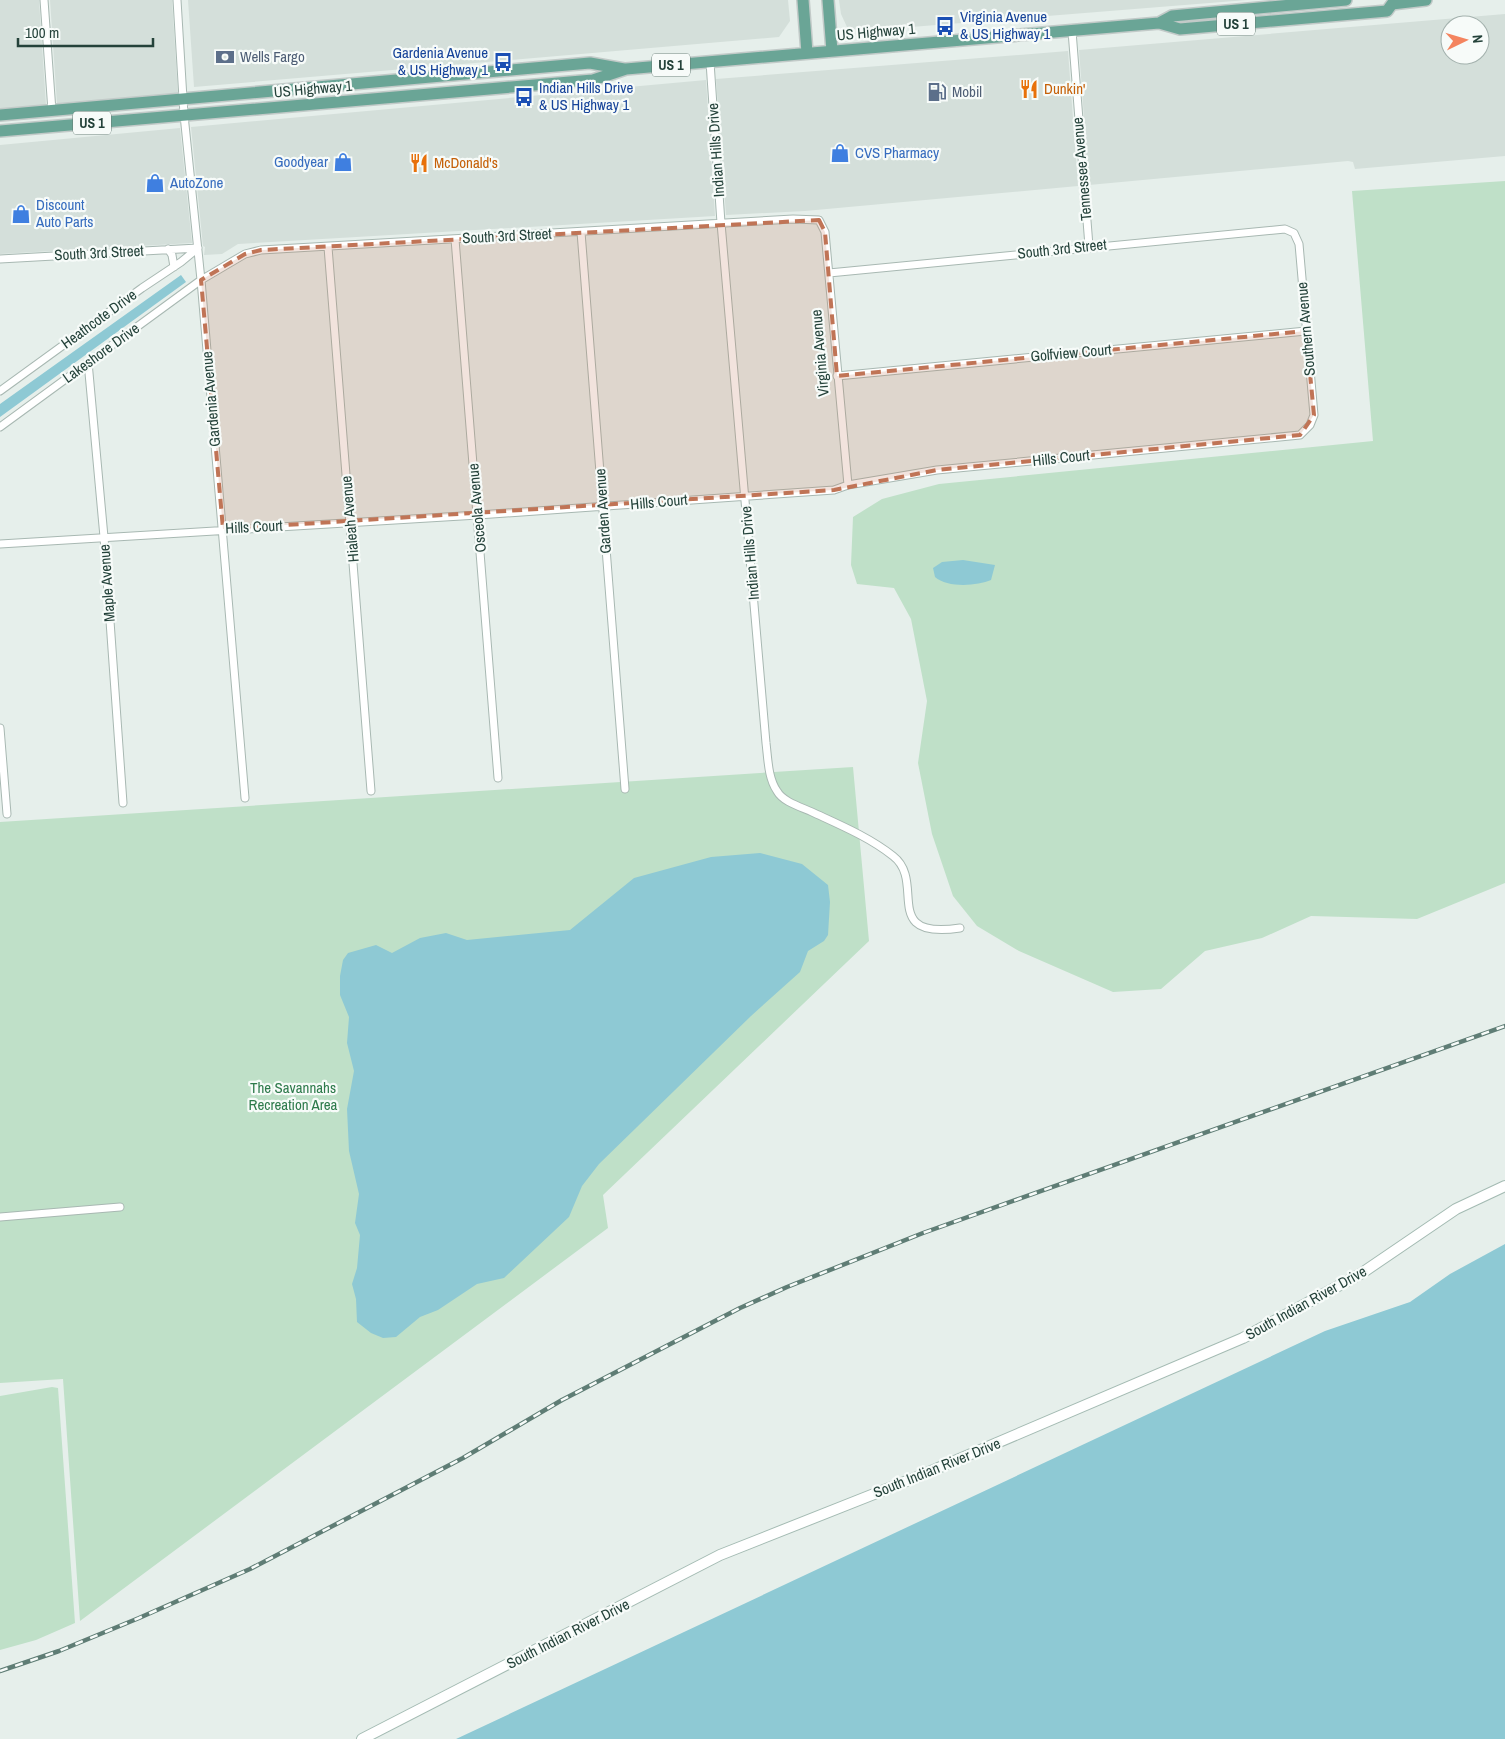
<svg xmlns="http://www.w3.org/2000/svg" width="1505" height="1739" viewBox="0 0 1505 1739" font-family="'Archivo Narrow',sans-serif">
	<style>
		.built { fill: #d4dfda; fill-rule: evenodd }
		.green { fill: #bfe0c8 }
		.water { fill: #8ec9d4 }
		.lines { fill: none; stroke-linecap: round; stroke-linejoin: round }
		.street-casing { stroke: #a8b8b2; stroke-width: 9 }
		.secondary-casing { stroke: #a4bbb3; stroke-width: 12 }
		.primary-casing { stroke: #c2cac8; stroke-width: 14 }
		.street { stroke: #fff; stroke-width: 7 }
		.secondary { stroke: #fff; stroke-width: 10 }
		.primary { stroke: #6aa596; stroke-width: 11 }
		.rail-casing { stroke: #5f7d75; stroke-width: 4.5 }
		.rail { stroke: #f7fbf9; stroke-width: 2.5; stroke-dasharray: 8; stroke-linecap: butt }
		.marked { fill: #c07456; fill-opacity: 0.2; stroke: #c07456; stroke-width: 4; stroke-dasharray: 10 6; stroke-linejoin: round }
		.labels { text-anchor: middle; stroke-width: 4.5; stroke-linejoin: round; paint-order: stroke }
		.shield { fill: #f7fbf9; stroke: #637a73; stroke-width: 1 }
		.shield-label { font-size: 14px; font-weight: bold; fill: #24423a }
		.transit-label { font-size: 15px; fill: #164399; stroke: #f7fbf9; text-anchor: start }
		.street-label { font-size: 15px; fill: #24423a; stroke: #f7fbf9 }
		.service-label { font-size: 15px; fill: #4e5e75; stroke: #f7fbf9; text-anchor: start }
		.food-label { font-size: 15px; fill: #c56008; stroke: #f7fbf9; text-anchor: start }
		.shop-label { font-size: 15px; fill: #366cbe; stroke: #f7fbf9; text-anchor: start }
		.park-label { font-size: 15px; fill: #2d7a4b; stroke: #f7fbf9 }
	</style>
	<rect width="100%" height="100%" fill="#e6efeb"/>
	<!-- built -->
	<path class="built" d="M 0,0 L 39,0 L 46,105 L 0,109 Z
		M 50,0 L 172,0 L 178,94 L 57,104 Z
		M 188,0 L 788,0 L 790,21 L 779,37 L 194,87 Z
		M 839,0 L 1247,0 L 861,31 L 847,27 L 841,14 Z
		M 1505,14 L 1505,156 L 1355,169 L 1353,162 L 1348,161 L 1089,185 L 1079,50 ZM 1450,25 L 1480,25 L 1480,55 L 1450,55 Z
		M 1068,51 L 1078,186 L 805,211 L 726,215 L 716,79 Z
		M 706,80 L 715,216 L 238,244 L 222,254 L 204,255 L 205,247 L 203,246 L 191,127 Z
		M 180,128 L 192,243 L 0,254 L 0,145 Z"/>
	<!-- green -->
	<path class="green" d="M 1505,181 L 1505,883 L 1417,919 L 1311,916 L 1262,938 L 1205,951 L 1161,989 L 1113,992 L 1019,951 L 977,926 L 953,896 L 932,834 L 918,763 L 927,701 L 911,619 L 894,588 L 857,584 L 851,565 L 853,517 L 882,499 L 939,484 L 1373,441 L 1352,191 Z
		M 853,767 L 869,941 L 603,1195 L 608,1228 L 80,1621 L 63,1379 L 0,1383 L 0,822 Z
		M 52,1387 L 58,1388 L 75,1623 L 36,1640 L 0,1650 L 0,1396 Z"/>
	<!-- water -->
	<path class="water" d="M 181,275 L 186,282 L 0,417 L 0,404 Z
		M 963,560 L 995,565 L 991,580 C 977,586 947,588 935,577 L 933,568 L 942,562 Z
		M 760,853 L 802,864 L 828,885 L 830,902 L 828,935 L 824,941 L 808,951 L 800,972 L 751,1016 L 599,1164 L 582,1186 L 569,1217 L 504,1278 L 477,1284 L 438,1310 L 420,1317 L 396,1337 L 383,1338 L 371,1333 L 357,1322 L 356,1299 L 352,1284 L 357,1268 L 360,1235 L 355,1223 L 359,1194 L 349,1151 L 347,1109 L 354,1071 L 347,1043 L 349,1017 L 340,995 L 340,976 L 343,960 L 348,953 L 376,945 L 392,953 L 420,938 L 446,933 L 467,940 L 570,930 L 634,878 L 711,857 Z
		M 1505,1244 L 1505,1739 L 456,1739 L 1325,1331 L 1410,1302 L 1450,1274 Z"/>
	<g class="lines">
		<!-- street casing -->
		<g class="street-casing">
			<path id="street" d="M 44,0 L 52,111
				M 177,0 L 184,115 L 201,280 L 245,798
				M 1072,31 L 1089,246
				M 710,62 L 721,223 L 766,743 C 768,759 768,778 777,791 C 783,802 801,807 812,812 C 840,825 869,837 893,856 C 927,882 879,940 960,928
				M 581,232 L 625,789
				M 455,239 L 498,778
				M 328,247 L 371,791
				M 168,249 L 172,255 L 174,267
				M 0,259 L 198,248
				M 88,362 L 104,537 L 123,803
				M 837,376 L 1306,331
				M 0,391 L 142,288 L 181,262 L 198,248
				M 0,427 L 201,280 L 245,254 L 261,250 L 793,219 L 819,220 L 825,232 L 848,485
				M 0,544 L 478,515 L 834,490 L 848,485 L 937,470 L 1300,435 L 1310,425 L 1314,415 L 1299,244 L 1294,233 L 1285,229 L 829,273
				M 0,728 L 7,814
				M 0,1217 L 120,1207"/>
		</g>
		<!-- secondary casing -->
		<g class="secondary-casing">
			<path id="secondary" d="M 362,1739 L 720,1555 L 917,1477 L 1243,1338 L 1362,1273 L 1456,1209 L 1505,1186"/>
		</g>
		<!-- primary casing -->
		<g class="primary-casing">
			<path id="primary" d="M 803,0 L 807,53
				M 828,0 L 832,51
				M 1392,4 L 1426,0
				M 1159,23 L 1180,29 L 1387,11 L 1392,4
				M 0,115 L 590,63 L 624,69
				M 0,131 L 593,80 L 626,69 L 1159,23 L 1172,16 L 1346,0"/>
		</g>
		<!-- street -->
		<use href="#street" class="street"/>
		<!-- secondary -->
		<use href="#secondary" class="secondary"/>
		<!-- primary -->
		<use href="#primary" class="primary"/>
		<!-- rail casing -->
		<g class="rail-casing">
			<path id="rail" d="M 0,1671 L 59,1651 L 139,1618 L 250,1569 L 463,1458 L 562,1400 L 740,1308 L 787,1287 L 923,1233 L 1505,1026"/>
		</g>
		<!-- rail -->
		<use href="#rail" class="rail"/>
	</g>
	<!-- marked area -->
	<path class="marked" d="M 819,220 L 825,232 L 837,376 L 1306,331 L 1314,415 L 1300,435 L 937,470 L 834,490 L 223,529 L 201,280 L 245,254 L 261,250 Z"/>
	<!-- icons -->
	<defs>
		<g id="bus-bare" transform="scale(1.5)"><path d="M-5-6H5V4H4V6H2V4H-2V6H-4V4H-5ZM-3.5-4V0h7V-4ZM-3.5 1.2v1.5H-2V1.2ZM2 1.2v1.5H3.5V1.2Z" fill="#1a4fb4" stroke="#f7fbf9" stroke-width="2.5" paint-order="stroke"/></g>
		<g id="bank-bare" transform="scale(1.5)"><path d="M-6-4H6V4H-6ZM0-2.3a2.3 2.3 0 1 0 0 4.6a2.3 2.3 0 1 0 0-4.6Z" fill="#5c6f8a" stroke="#f7fbf9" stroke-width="2.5" paint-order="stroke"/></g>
		<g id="restaurant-bare" transform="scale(1.5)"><path d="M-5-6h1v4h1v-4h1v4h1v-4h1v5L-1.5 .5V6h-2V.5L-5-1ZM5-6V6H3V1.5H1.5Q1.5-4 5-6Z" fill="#e8710a" stroke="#f7fbf9" stroke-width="2.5" paint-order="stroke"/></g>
		<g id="fuel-bare" transform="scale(1.5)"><path d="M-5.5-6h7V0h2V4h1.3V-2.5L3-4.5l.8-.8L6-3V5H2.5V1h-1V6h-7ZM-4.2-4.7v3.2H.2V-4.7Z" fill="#5c6f8a" stroke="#f7fbf9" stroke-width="2.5" paint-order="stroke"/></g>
		<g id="shop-bare" transform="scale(1.5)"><path d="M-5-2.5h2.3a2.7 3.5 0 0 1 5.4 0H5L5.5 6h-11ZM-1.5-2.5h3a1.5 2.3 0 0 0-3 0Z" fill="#3f7fe0" stroke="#f7fbf9" stroke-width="2.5" paint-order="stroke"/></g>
	</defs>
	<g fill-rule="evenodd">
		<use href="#bus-bare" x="945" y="26"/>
		<use href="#bank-bare" x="225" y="57"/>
		<use href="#bus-bare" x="503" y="62"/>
		<use href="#restaurant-bare" x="1029" y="89"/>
		<use href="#fuel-bare" x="937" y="92"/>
		<use href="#bus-bare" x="524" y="97"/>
		<use href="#shop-bare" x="840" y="153"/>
		<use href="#shop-bare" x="343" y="162"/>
		<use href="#restaurant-bare" x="419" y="163"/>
		<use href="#shop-bare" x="155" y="183"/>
		<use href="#shop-bare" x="21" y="214"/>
	</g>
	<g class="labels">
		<!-- shield labels -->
		<g class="shield">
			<rect x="1217" y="12.5" width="38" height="23" rx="4"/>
			<rect x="652" y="53.5" width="38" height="23" rx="4"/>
			<rect x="73" y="111.5" width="38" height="23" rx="4"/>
		</g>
		<g class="shield-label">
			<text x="1236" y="29">US 1</text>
			<text x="671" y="70">US 1</text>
			<text x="92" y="128">US 1</text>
		</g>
		<!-- transit labels -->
		<g class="transit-label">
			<text x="960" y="22">Virginia Avenue<tspan x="960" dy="17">&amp; US Highway 1</tspan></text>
			<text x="488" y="58" text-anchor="end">Gardenia Avenue<tspan x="488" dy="17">&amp; US Highway 1</tspan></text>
			<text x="539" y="93">Indian Hills Drive<tspan x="539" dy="17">&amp; US Highway 1</tspan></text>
		</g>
		<!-- street labels -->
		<g class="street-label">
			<text transform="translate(876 32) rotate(-5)" y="5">US Highway 1</text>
			<text transform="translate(313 89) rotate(-5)" y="5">US Highway 1</text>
			<text transform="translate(716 150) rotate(-94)" y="5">Indian Hills Drive</text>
			<text transform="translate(1082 169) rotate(-95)" y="5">Tennessee Avenue</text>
			<text transform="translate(507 236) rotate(-3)" y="5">South 3rd Street</text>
			<text transform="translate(1062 249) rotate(-6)" y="5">South 3rd Street</text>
			<text transform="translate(99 253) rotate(-3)" y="5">South 3rd Street</text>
			<text transform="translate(99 319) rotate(-36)" y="5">Heathcote Drive</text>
			<text transform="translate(1306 329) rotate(-95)" y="5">Southern Avenue</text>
			<text transform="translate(101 353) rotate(-36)" y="5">Lakeshore Drive</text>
			<text transform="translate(820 353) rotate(-95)" y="5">Virginia Avenue</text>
			<text transform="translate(1071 353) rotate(-5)" y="5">Golfview Court</text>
			<text transform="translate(211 399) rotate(-95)" y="5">Gardenia Avenue</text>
			<text transform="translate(1061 458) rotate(-6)" y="5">Hills Court</text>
			<text transform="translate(659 502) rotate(-5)" y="5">Hills Court</text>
			<text transform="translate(477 508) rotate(-95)" y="5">Osceola Avenue</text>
			<text transform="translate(603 511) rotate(-94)" y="5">Garden Avenue</text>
			<text transform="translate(350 519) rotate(-95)" y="5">Hialeah Avenue</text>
			<text transform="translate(254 527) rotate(-3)" y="5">Hills Court</text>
			<text transform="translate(750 553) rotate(-95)" y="5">Indian Hills Drive</text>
			<text transform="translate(107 583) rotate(-94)" y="5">Maple Avenue</text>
			<text transform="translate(1306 1303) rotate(-29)" y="5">South Indian River Drive</text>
			<text transform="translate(937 1468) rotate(-22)" y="5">South Indian River Drive</text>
			<text transform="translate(568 1634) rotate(-27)" y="5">South Indian River Drive</text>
		</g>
		<!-- service labels -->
		<g class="service-label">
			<text x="240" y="62">Wells Fargo</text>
			<text x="952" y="97">Mobil</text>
		</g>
		<!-- food labels -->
		<g class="food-label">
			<text x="1044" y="94">Dunkin'</text>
			<text x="434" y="168">McDonald's</text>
		</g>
		<!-- shop labels -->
		<g class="shop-label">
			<text x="855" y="158">CVS Pharmacy</text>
			<text x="328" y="167" text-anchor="end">Goodyear</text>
			<text x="170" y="188">AutoZone</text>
			<text x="36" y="210">Discount<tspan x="36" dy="17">Auto Parts</tspan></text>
		</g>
		<!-- park labels -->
		<g class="park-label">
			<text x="293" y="1093">The Savannahs<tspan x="293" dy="17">Recreation Area</tspan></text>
		</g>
	</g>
	<!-- north arrow -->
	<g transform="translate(1465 40) rotate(85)"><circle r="24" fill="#f7fbf9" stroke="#a3b1ad"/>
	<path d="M0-4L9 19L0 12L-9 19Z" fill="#f4845f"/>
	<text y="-8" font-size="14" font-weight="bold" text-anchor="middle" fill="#24423a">N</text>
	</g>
	<!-- scale -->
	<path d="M18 38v8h135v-8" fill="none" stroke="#24423a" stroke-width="2.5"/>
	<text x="25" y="38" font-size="15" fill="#24423a" stroke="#f7fbf9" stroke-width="4" paint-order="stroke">100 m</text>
</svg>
